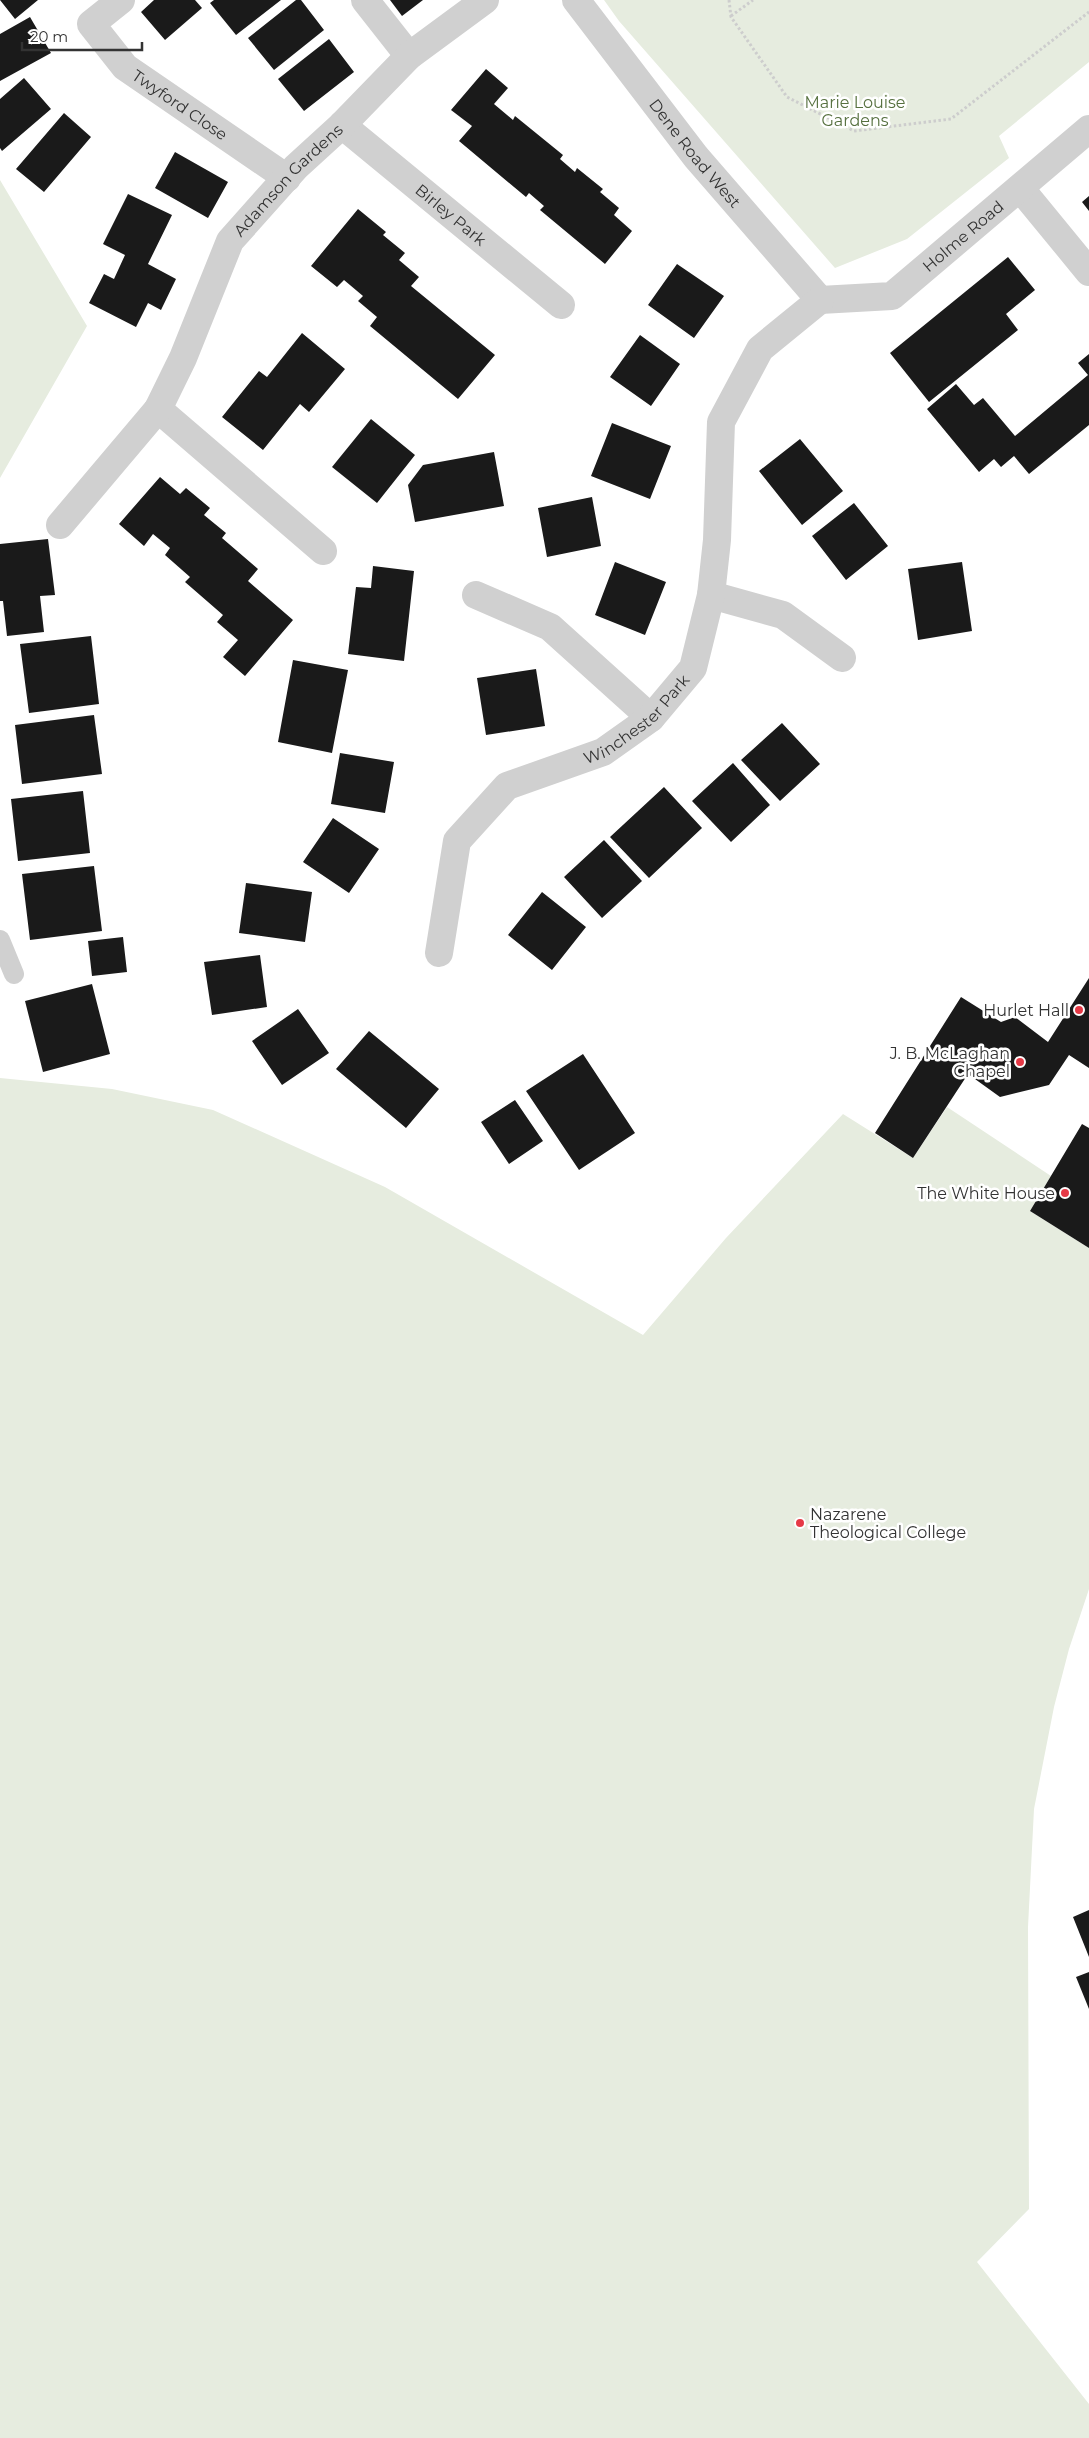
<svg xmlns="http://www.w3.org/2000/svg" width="1089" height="2438" viewBox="0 0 1089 2438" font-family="Montserrat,sans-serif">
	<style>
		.green { fill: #e6ecdf }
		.building { fill: #1a1a1a }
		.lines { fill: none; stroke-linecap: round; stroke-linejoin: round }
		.path { stroke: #cdcdcd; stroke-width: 3; stroke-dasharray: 2.5 2.5; stroke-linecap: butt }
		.lane { stroke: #d0d0d0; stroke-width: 20 }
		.street { stroke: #d0d0d0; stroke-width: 28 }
		.poi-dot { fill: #e63946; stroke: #fff; stroke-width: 2 }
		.labels { text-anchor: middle; stroke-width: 5; stroke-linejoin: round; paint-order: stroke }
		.park-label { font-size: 16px; fill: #56703f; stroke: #fff }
		.street-label { font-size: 16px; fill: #333; stroke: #fff }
		.poi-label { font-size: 16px; fill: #333; stroke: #fff; text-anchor: end }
	</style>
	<rect width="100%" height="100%" fill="#fff"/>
	<!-- green -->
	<path class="green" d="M 604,0 L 1089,0 L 1089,62 L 999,136 L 1009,158 L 907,239 L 835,268 L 619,21 Z
		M 0,180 L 87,326 L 0,478 Z
		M 0,1078 L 112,1089 L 213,1110 L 385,1187 L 643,1335 L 726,1238 L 843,1114 L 913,1158 L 947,1107 L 1051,1176 L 1030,1211 L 1089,1248 L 1089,1589 L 1069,1649 L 1054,1707 L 1034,1809 L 1028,1927 L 1029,2209 L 977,2262 L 1089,2404 L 1089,2438 L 0,2438 Z"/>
	<!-- building -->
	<path class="building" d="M 0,0 L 38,0 L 15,19 Z
		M 154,0 L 195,0 L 202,8 L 165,40 L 141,12 Z
		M 214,0 L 281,0 L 236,35 L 210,3 Z
		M 296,0 L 301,0 L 324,30 L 274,70 L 248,38 Z
		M 390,0 L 423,0 L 402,16 Z
		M 30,17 L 51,53 L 0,81 L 0,34 Z
		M 329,39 L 354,72 L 304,111 L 278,79 Z
		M 486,69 L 508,88 L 494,104 L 513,120 L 515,116 L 563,155 L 560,159 L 575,172 L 577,168 L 603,189 L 600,192 L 619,208 L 614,215 L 632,231 L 605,264 L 540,210 L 544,206 L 529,193 L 526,197 L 459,141 L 472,126 L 451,110 Z
		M 24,78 L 51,109 L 2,151 L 0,148 L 0,99 Z
		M 64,113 L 91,137 L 44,192 L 16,169 Z
		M 175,152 L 228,182 L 208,218 L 155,188 Z
		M 128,194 L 172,215 L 148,264 L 176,279 L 161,310 L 148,303 L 136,327 L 89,303 L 104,274 L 114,279 L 125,255 L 103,244 Z
		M 1089,196 L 1089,211 L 1082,202 Z
		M 358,209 L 386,232 L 383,235 L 405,253 L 399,260 L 419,277 L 411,286 L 495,355 L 458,399 L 370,326 L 377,317 L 358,301 L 363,296 L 344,280 L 337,287 L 311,266 Z
		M 1008,257 L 1035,290 L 1006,314 L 1018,330 L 929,402 L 890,353 Z
		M 677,264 L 724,296 L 694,338 L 648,305 Z
		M 302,333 L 345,369 L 309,412 L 300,404 L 263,450 L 222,417 L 259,371 L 267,377 Z
		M 640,335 L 680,364 L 651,406 L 610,377 Z
		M 1089,354 L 1089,425 L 1029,474 L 1014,456 L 1001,467 L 994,459 L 979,472 L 927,409 L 956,384 L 974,405 L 983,398 L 1015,436 L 1088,375 L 1078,363 Z
		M 371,419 L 415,455 L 377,503 L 332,467 Z
		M 612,423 L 671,446 L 650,499 L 591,476 Z
		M 800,439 L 843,491 L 802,525 L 759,471 Z
		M 494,452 L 504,506 L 415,522 L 408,485 L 423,465 Z
		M 160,477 L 180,494 L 186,488 L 210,508 L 204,515 L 226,533 L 222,538 L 258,569 L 248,581 L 293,620 L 245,676 L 223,657 L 238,640 L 217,622 L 223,615 L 185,582 L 190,577 L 165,555 L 170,548 L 153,534 L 144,546 L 119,524 Z
		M 592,497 L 601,546 L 547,557 L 538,508 Z
		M 854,503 L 888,546 L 846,580 L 812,536 Z
		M 48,539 L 55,595 L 40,596 L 44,632 L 7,636 L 3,601 L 0,601 L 0,544 Z
		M 615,562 L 666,582 L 645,635 L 595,615 Z
		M 962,562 L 972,631 L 918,640 L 908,569 Z
		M 373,566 L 414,571 L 404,661 L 348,654 L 356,587 L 371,588 Z
		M 91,636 L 99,704 L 29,713 L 20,644 Z
		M 293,660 L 348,670 L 332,753 L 278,742 Z
		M 536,669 L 545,726 L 486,735 L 477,678 Z
		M 94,715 L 102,774 L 22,784 L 15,725 Z
		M 782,723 L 820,764 L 780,801 L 741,760 Z
		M 340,753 L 394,762 L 385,813 L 331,804 Z
		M 733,763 L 770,805 L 731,842 L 692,801 Z
		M 664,787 L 702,828 L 649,878 L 610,837 Z
		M 83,791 L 90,853 L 18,861 L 11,799 Z
		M 333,818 L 379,849 L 349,893 L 303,862 Z
		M 604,840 L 642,881 L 602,918 L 564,877 Z
		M 94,866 L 102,931 L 30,940 L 22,874 Z
		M 246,883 L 312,892 L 305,942 L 239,933 Z
		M 542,892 L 586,927 L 552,970 L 508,935 Z
		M 123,937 L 127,972 L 92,976 L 88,941 Z
		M 260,955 L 267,1007 L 212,1015 L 204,962 Z
		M 1089,978 L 1089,1068 L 1069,1055 L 1049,1085 L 1000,1097 L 968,1074 L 913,1158 L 875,1133 L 961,997 L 1001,1022 L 1015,1017 L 1048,1042 Z
		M 92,984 L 110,1054 L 43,1072 L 25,1001 Z
		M 298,1009 L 329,1053 L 282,1085 L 252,1041 Z
		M 369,1031 L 439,1089 L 406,1128 L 336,1069 Z
		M 583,1054 L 635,1133 L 579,1170 L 526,1091 Z
		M 515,1100 L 543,1141 L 509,1164 L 481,1122 Z
		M 1082,1124 L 1089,1128 L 1089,1248 L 1030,1211 Z
		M 1089,1910 L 1089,1957 L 1073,1917 Z
		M 1089,1972 L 1089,2009 L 1076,1977 Z"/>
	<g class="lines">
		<!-- path -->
		<path class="path" d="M 729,0 L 731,17 L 787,97 L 854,131 L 951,119 L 1089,12
			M 731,16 L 753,0"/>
		<!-- lane -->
		<path class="lane" d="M 0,940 L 14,974"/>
		<!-- street -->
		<g class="street">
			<path id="s1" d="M 121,0 L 91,24 L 125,67 L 287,178"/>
			<path d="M 365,0 L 409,56"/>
			<path id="s2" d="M 576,0 L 696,157 L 820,300"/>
			<path id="s3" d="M 342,125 L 561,305"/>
			<path d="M 1020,188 L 1089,272"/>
			<path id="s4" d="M 820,300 L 892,296 L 1089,129"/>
			<path d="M 158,409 L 323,551"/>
			<path id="s5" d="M 60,525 L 158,409 L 183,358 L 230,241 L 296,167 L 342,125 L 409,56 L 485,0"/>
			<path d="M 476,595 L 550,627 L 651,718"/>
			<path d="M 711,595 L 783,615 L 842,658"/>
			<path id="s6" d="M 439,953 L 457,841 L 507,786 L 603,752 L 651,718 L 693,668 L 711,595 L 717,540 L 721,422 L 760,349 L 820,300"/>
		</g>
	</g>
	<!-- markers -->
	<g class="poi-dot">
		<circle cx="1079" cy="1010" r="5"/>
		<circle cx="1020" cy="1062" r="5"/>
		<circle cx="1065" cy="1193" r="5"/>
		<circle cx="800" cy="1523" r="5"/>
	</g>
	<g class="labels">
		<!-- park labels -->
		<g class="park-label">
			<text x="855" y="108">Marie Louise<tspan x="855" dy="18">Gardens</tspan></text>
		</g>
		<!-- street labels -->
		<g class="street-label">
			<text dy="6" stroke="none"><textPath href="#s1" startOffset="160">Twyford Close</textPath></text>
			<text dy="6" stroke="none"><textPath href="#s2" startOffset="194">Dene Road West</textPath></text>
			<text dy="6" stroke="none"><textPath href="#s5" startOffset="419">Adamson Gardens</textPath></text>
			<text dy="6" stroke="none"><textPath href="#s3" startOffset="141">Birley Park</textPath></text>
			<text dy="6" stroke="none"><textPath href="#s4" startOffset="165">Holme Road</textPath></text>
			<text dy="6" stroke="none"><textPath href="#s6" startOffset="336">Winchester Park</textPath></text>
		</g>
		<!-- poi labels -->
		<g class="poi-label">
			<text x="1069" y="1016">Hurlet Hall</text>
			<text x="1010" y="1059">J. B. McLaghan<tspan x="1010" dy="18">Chapel</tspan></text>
			<text x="1055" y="1199">The White House</text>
			<text x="810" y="1520" text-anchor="start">Nazarene<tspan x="810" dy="18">Theological College</tspan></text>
		</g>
	</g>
	<!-- scale -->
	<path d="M22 42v8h120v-8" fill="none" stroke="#333333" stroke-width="2.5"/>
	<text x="30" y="42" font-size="15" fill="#333333" stroke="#ffffff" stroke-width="4" paint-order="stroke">20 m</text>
</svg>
